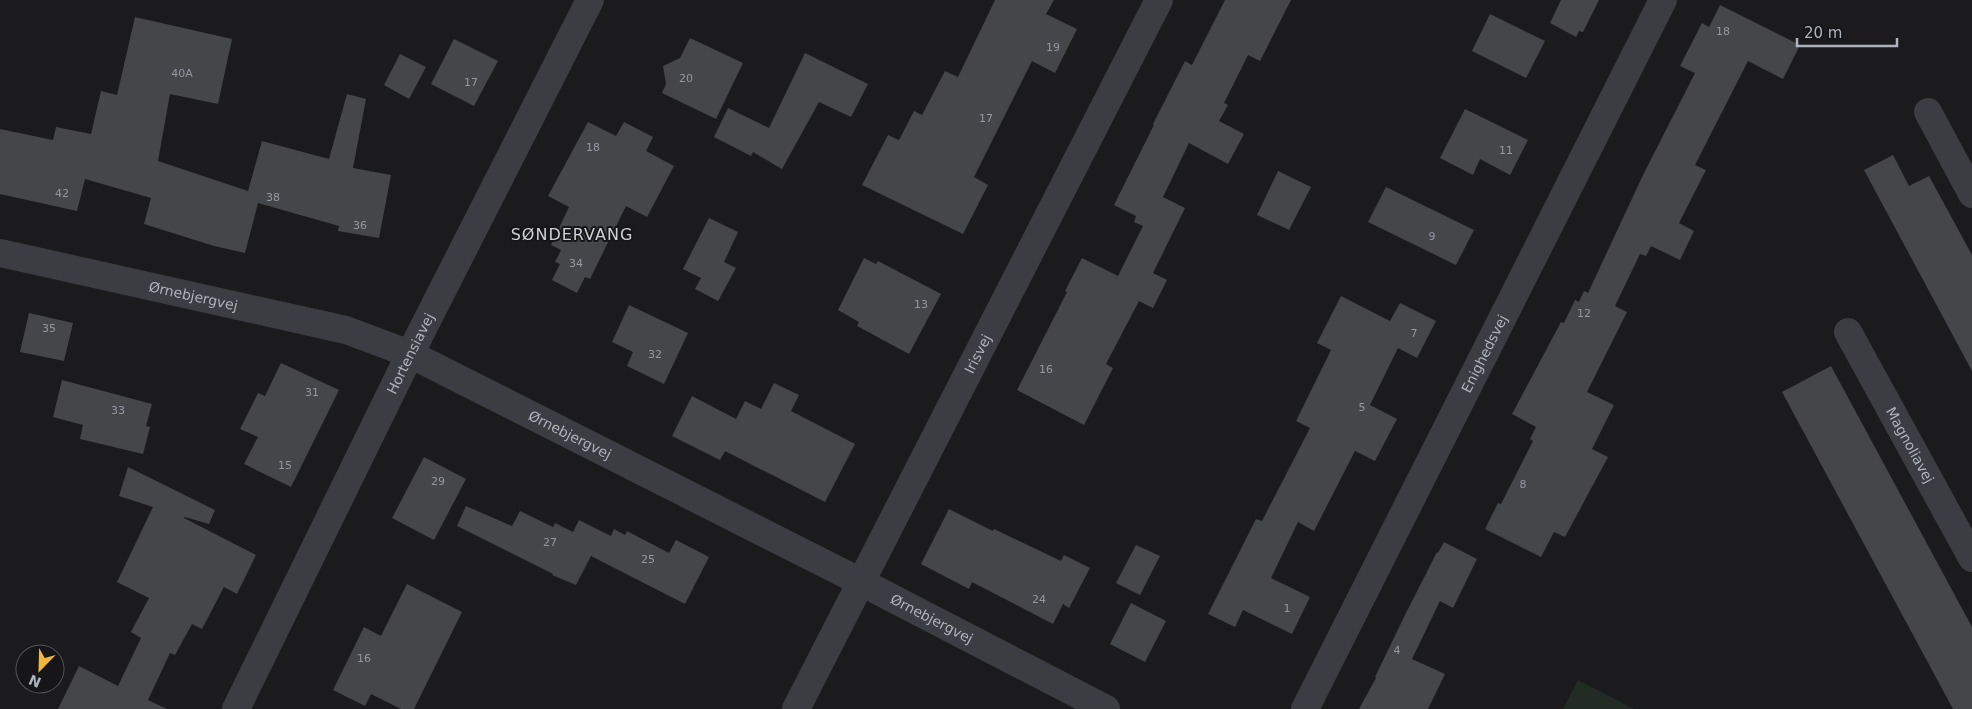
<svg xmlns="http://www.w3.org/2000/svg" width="1972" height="709" viewBox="0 0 1972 709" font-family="'DejaVu Sans',sans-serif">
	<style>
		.green { fill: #222b24 }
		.building { fill: #45464a }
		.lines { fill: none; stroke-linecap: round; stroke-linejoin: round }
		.minor { stroke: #3c3d42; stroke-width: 28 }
		.labels { text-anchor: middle; stroke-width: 4; stroke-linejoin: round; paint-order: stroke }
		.number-label { font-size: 11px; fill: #9397a0 }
		.street-label { font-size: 14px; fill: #adb2bc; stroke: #161618 }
		.quarter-label { font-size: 16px; letter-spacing: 1px; fill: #ced1d8; stroke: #161618 }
	</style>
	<rect width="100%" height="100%" fill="#1b1b1d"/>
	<!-- green -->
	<path class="green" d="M 1578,680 L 1634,709 L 1563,709 Z"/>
	<!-- building -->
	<path class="building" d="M 995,0 L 1054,0 L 1046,14 L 1077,29 L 1055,73 L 1032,61 L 974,177 L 988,185 L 963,234 L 862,185 L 888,135 L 899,140 L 914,111 L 922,115 L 945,71 L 958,77 Z
		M 1225,0 L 1291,0 L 1260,61 L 1248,55 L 1224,103 L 1228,105 L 1219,121 L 1244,134 L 1228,164 L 1189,143 L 1163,197 L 1185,208 L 1153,273 L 1167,280 L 1153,308 L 1139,301 L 1106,364 L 1113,368 L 1084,425 L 1017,390 L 1067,292 L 1065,291 L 1082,258 L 1118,276 L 1143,226 L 1134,222 L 1136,216 L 1114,205 L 1154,125 L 1153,124 L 1185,61 L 1192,65 Z
		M 1561,0 L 1599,0 L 1583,32 L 1579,31 L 1576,37 L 1550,23 Z
		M 1720,5 L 1800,45 L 1783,79 L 1748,61 L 1695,165 L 1706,170 L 1679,223 L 1694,231 L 1680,260 L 1651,246 L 1646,256 L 1640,254 L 1615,306 L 1627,312 L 1587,392 L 1614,405 L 1592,449 L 1608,457 L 1565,537 L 1554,532 L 1541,557 L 1485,529 L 1498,503 L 1501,504 L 1533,441 L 1530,439 L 1536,427 L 1512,414 L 1561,322 L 1564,323 L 1575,300 L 1579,302 L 1584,291 L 1588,293 L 1643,175 L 1695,73 L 1680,66 L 1702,23 L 1709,27 Z
		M 1490,14 L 1545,41 L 1526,78 L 1472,51 Z
		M 135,17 L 232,39 L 218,104 L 170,94 L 158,161 L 248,191 L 262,141 L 329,159 L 347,94 L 366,99 L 353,168 L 391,175 L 379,238 L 338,231 L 339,226 L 258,203 L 245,253 L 214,246 L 144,224 L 151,198 L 85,179 L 77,211 L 0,194 L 0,129 L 53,140 L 56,127 L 91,134 L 101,91 L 117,95 Z
		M 690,38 L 743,63 L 716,119 L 662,93 L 666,84 L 663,66 L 680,58 Z
		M 454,39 L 498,61 L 474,106 L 431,84 Z
		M 805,53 L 868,84 L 851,117 L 819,102 L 782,169 L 753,152 L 751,156 L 714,137 L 728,108 L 769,128 Z
		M 400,54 L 426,67 L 409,99 L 384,85 Z
		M 1465,109 L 1528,140 L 1510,175 L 1480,159 L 1473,175 L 1440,158 Z
		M 588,122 L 616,136 L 624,122 L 653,137 L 646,151 L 674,166 L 647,217 L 626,206 L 590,279 L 585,277 L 577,293 L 552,280 L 560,264 L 555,262 L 561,250 L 551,245 L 569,207 L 548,196 Z
		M 1893,155 L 1909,186 L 1929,176 L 1972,255 L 1972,371 L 1864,170 Z
		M 1278,171 L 1311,187 L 1289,230 L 1257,215 Z
		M 1386,187 L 1474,230 L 1456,265 L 1368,222 Z
		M 709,218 L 738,232 L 724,262 L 736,268 L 718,301 L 695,289 L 701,278 L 683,269 Z
		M 864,258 L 876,264 L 878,261 L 941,294 L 909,354 L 857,326 L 859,322 L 838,310 Z
		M 1341,296 L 1390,321 L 1400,303 L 1436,321 L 1417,358 L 1398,348 L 1370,405 L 1397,419 L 1375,461 L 1355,451 L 1314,531 L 1298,522 L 1271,578 L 1310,597 L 1292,634 L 1243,610 L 1235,627 L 1208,614 L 1256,519 L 1262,521 L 1310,428 L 1296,421 L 1331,350 L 1317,343 Z
		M 629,305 L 688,333 L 664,384 L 627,366 L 633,352 L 612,342 Z
		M 29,313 L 73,323 L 64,361 L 20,352 Z
		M 281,363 L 339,390 L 291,487 L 244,464 L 258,437 L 240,429 L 258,393 L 265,396 Z
		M 1831,366 L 1972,627 L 1972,709 L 1953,709 L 1782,392 Z
		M 62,380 L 152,404 L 146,426 L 150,427 L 143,454 L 80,439 L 83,425 L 53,417 Z
		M 774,383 L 799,395 L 791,411 L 855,444 L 825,502 L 725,451 L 720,460 L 672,436 L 692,396 L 736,419 L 745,401 L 761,409 Z
		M 424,457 L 466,479 L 434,540 L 392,518 Z
		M 128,467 L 215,510 L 209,524 L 185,517 L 184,518 L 256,555 L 237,594 L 224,587 L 202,629 L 192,624 L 175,655 L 170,653 L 148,700 L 167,709 L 58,709 L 79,666 L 118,686 L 141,638 L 131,632 L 149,598 L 117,582 L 153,507 L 119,496 Z
		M 466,506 L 512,526 L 520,511 L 553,527 L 555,523 L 573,532 L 579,520 L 611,536 L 614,529 L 625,535 L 627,531 L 669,553 L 676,540 L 709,557 L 685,604 L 591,556 L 576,585 L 552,575 L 553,574 L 457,526 Z
		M 949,509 L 993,531 L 994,529 L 1061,561 L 1064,555 L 1090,568 L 1069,608 L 1063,604 L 1053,624 L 972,582 L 969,589 L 921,564 Z
		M 1444,542 L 1477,559 L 1453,608 L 1440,601 L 1412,659 L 1445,674 L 1428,709 L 1359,709 L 1376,678 L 1375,677 L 1405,615 L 1437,552 L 1438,553 Z
		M 1136,545 L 1160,556 L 1140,595 L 1116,583 Z
		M 407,584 L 462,612 L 414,709 L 401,709 L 371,694 L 365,706 L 333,690 L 364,627 L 381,636 Z
		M 1131,603 L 1166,621 L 1145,662 L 1110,644 Z"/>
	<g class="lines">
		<!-- minor -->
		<g class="minor">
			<path d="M 1928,112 L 1972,194"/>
			<path id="s1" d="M 0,253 L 346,330 L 410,354 L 861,582 L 1106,709"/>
			<path id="s2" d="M 1848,332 L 1972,558"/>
			<path id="s3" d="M 236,709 L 410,354 L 590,0"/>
			<path id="s4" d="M 796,709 L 1159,0"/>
			<path id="s5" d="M 1305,709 L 1663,0"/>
		</g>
	</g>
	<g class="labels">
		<!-- number labels -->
		<g class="number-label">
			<text x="1723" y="35">18</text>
			<text x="1053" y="51">19</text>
			<text x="182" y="77">40A</text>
			<text x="686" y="82">20</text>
			<text x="471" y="86">17</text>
			<text x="986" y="122">17</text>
			<text x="593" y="151">18</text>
			<text x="1506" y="154">11</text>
			<text x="62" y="197">42</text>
			<text x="273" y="201">38</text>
			<text x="360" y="229">36</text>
			<text x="1432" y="240">9</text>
			<text x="576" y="267">34</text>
			<text x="921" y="308">13</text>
			<text x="1584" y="317">12</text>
			<text x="49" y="332">35</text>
			<text x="1414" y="337">7</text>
			<text x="655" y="358">32</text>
			<text x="1046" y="373">16</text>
			<text x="312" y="396">31</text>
			<text x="1362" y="411">5</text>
			<text x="118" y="414">33</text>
			<text x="285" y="469">15</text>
			<text x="438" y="485">29</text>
			<text x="1523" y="488">8</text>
			<text x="550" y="546">27</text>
			<text x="648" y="563">25</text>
			<text x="1039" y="603">24</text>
			<text x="1287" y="612">1</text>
			<text x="1397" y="654">4</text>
			<text x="364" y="662">16</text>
		</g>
		<!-- street labels -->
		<g class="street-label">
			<text dy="5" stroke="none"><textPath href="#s1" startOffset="198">Ørnebjergvej</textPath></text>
			<text dy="5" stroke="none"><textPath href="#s3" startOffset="396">Hortensiavej</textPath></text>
			<text dy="5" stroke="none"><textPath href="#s4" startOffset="399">Irisvej</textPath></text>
			<text dy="5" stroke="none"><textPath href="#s5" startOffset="398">Enighedsvej</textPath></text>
			<text dy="5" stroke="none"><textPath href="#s1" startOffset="602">Ørnebjergvej</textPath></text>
			<text dy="5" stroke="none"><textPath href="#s2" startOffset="129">Magnoliavej</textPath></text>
			<text dy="5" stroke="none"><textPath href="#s1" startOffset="1008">Ørnebjergvej</textPath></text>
		</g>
		<!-- quarter labels -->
		<g class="quarter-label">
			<text x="572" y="240">SØNDERVANG</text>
		</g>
	</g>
	<!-- north arrow -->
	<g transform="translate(40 669) rotate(203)"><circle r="24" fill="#161618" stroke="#52545a"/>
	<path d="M0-4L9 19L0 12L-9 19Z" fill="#f2b63d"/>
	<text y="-8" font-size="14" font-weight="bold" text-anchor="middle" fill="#adb2bc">N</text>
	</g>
	<!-- scale -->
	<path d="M1797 38v8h100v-8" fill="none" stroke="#adb2bc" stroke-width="2.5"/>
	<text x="1804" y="38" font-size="15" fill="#adb2bc" stroke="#161618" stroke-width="4" paint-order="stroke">20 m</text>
</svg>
